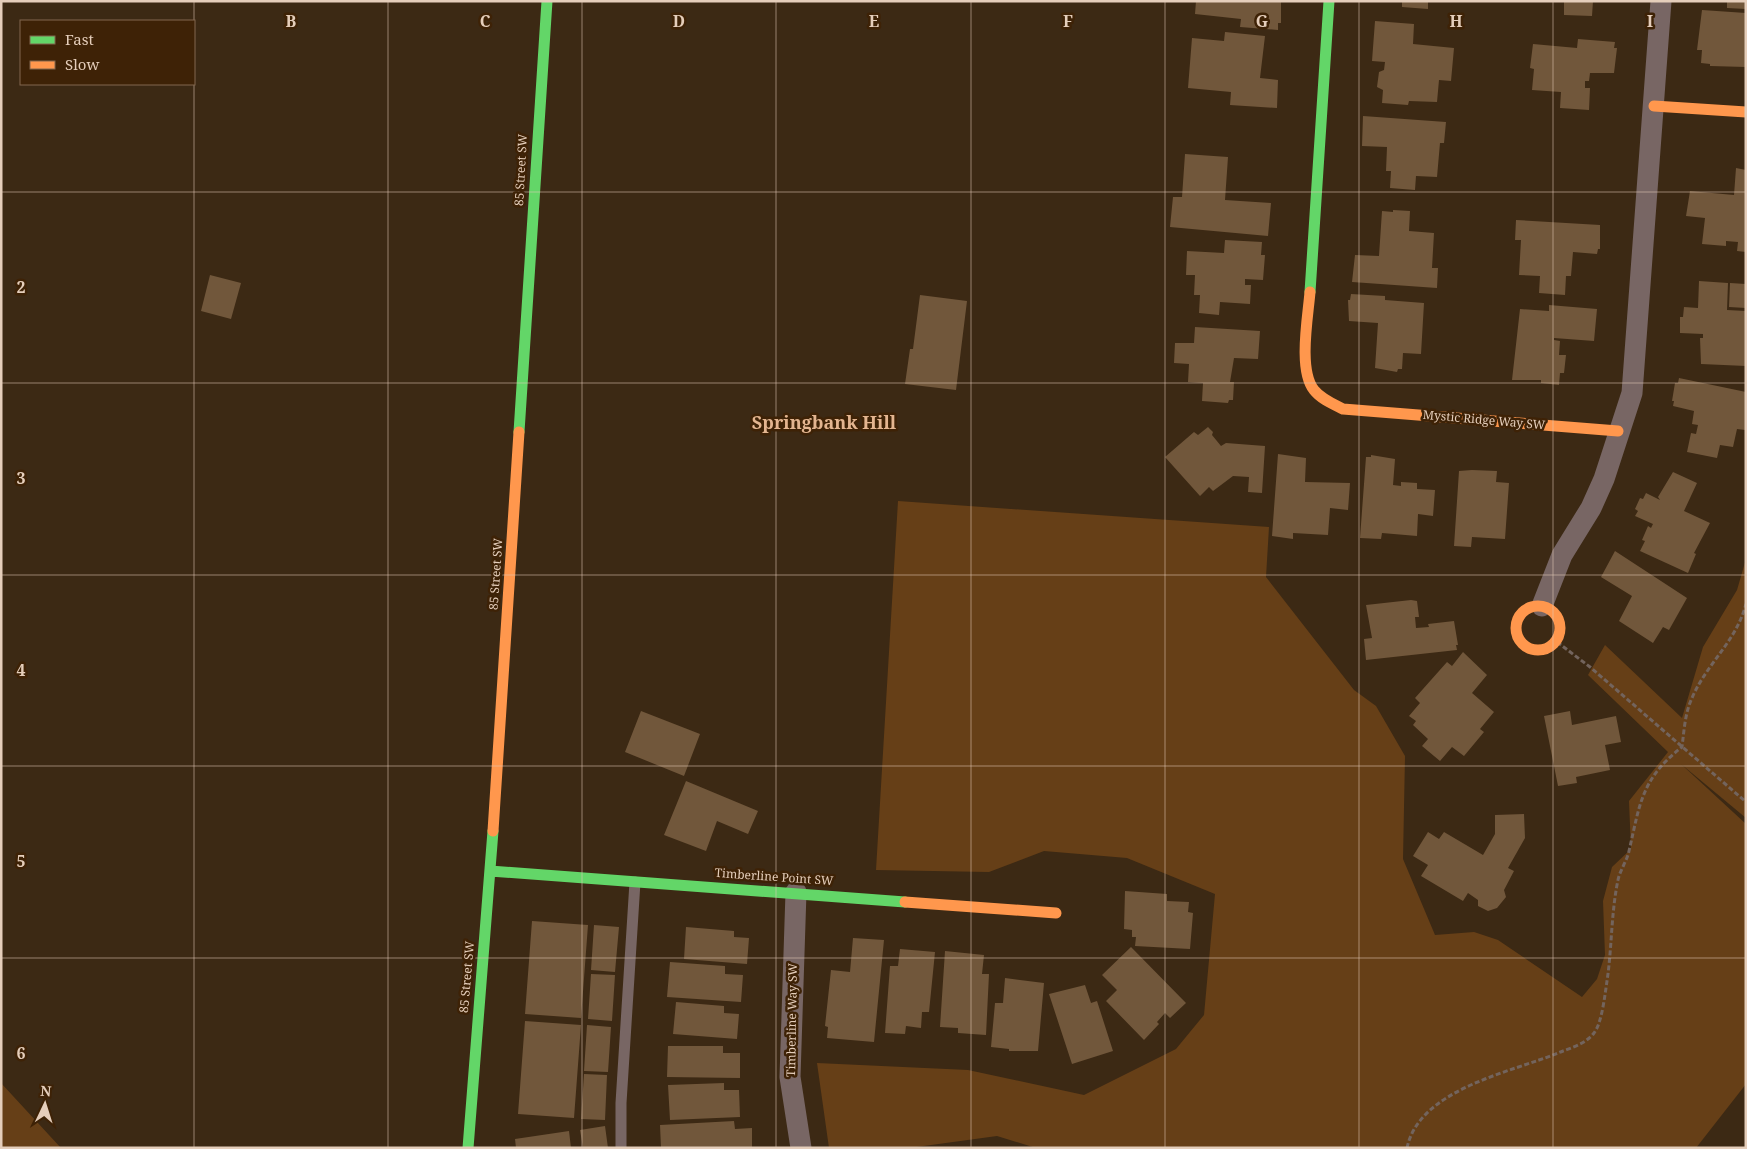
<svg xmlns="http://www.w3.org/2000/svg" width="1747" height="1149" viewBox="0 0 1747 1149" font-family="'Noto Serif',serif">
	<style>
		.green { fill: #663f17 }
		.building { fill: #71573b }
		.lines { fill: none; stroke-linecap: round; stroke-linejoin: round }
		.path { stroke: #73645d; stroke-width: 3; stroke-dasharray: 5 2.5; stroke-linecap: butt }
		.lane { stroke: #786664; stroke-width: 11 }
		.street { stroke: #786664; stroke-width: 21 }
		.fast { stroke: #63d668; stroke-width: 11 }
		.slow { stroke: #ff974d; stroke-width: 11 }
		.grid { fill: none; stroke: #e5cebb; stroke-width: 1; stroke-opacity: 0.55 }
		.labels { text-anchor: middle; stroke-width: 5; stroke-linejoin: round; paint-order: stroke }
		.street-label { font-size: 12px; fill: #e5cebb; stroke: #3e2206 }
		.district-label { font-size: 18px; font-weight: bold; fill: #e3b590; stroke: #3e2206 }
		.grid-label { font-size: 16px; text-anchor: middle; font-weight: bold; fill: #e5cebb; stroke: #3e2206; stroke-width: 5; stroke-linejoin: round; paint-order: stroke }
	</style>
	<rect width="100%" height="100%" fill="#3c2914"/>
	<!-- green -->
	<path class="green" d="M 898,501 L 1269,527 L 1266,577 L 1354,690 L 1376,706 L 1405,756 L 1403,859 L 1435,935 L 1474,932 L 1498,940 L 1582,997 L 1597,979 L 1605,955 L 1603,901 L 1612,867 L 1631,849 L 1629,801 L 1668,752 L 1588,675 L 1605,645 L 1682,718 L 1703,647 L 1737,590 L 1746,559 L 1746,818 L 1681,764 L 1746,824 L 1746,1084 L 1696,1148 L 1036,1148 L 997,1136 L 909,1148 L 829,1148 L 817,1063 L 968,1070 L 1084,1095 L 1176,1049 L 1204,1015 L 1215,894 L 1127,858 L 1044,851 L 989,872 L 876,870 Z
		M 1,1083 L 61,1148 L 1,1148 Z"/>
	<!-- building -->
	<path class="building" d="M 1196,1 L 1281,1 L 1281,23 L 1278,23 L 1278,30 L 1240,27 L 1241,19 L 1195,14 Z
		M 1402,1 L 1428,1 L 1428,9 L 1402,7 Z
		M 1564,1 L 1593,1 L 1592,16 L 1564,15 Z
		M 1727,1 L 1746,1 L 1746,9 L 1727,8 Z
		M 1702,10 L 1746,13 L 1746,67 L 1710,66 L 1710,64 L 1701,63 L 1702,50 L 1697,50 Z
		M 1375,21 L 1414,24 L 1413,44 L 1454,48 L 1451,81 L 1439,80 L 1437,102 L 1409,101 L 1408,105 L 1382,103 L 1383,90 L 1377,87 L 1379,72 L 1384,70 L 1385,62 L 1372,61 Z
		M 1225,32 L 1265,36 L 1260,78 L 1278,80 L 1277,108 L 1230,105 L 1231,92 L 1188,88 L 1192,38 L 1224,41 Z
		M 1578,39 L 1615,42 L 1614,48 L 1617,48 L 1614,73 L 1590,73 L 1589,81 L 1585,81 L 1585,88 L 1590,88 L 1589,110 L 1560,108 L 1561,92 L 1532,90 L 1534,69 L 1530,68 L 1533,44 L 1577,48 Z
		M 1363,116 L 1446,122 L 1444,143 L 1440,143 L 1437,177 L 1416,176 L 1415,190 L 1390,188 L 1391,171 L 1386,171 L 1387,147 L 1362,146 Z
		M 1185,154 L 1228,157 L 1225,200 L 1271,203 L 1268,236 L 1170,227 L 1173,197 L 1182,197 Z
		M 1736,168 L 1746,170 L 1746,252 L 1737,251 L 1738,242 L 1726,241 L 1726,246 L 1702,244 L 1705,218 L 1686,216 L 1690,191 L 1734,195 Z
		M 1393,210 L 1410,211 L 1409,231 L 1434,233 L 1432,268 L 1438,268 L 1437,288 L 1352,282 L 1355,255 L 1379,256 L 1382,211 L 1393,212 Z
		M 1516,220 L 1600,225 L 1600,249 L 1598,249 L 1597,254 L 1573,252 L 1571,276 L 1566,276 L 1565,295 L 1539,293 L 1540,276 L 1519,275 L 1521,240 L 1515,240 Z
		M 1225,240 L 1262,242 L 1261,255 L 1265,255 L 1263,280 L 1245,279 L 1245,285 L 1251,285 L 1250,304 L 1220,302 L 1219,315 L 1199,313 L 1200,295 L 1194,295 L 1195,275 L 1186,275 L 1187,251 L 1224,253 Z
		M 210,275 L 241,283 L 231,319 L 201,311 Z
		M 1699,281 L 1728,283 L 1727,310 L 1746,311 L 1746,366 L 1701,364 L 1700,338 L 1703,338 L 1703,334 L 1680,333 L 1680,317 L 1683,317 L 1684,307 L 1698,308 Z
		M 1730,283 L 1746,284 L 1746,308 L 1729,307 Z
		M 1351,294 L 1385,296 L 1385,300 L 1424,303 L 1421,354 L 1403,353 L 1402,369 L 1398,369 L 1397,372 L 1375,368 L 1378,323 L 1349,321 L 1348,300 L 1350,300 Z
		M 920,295 L 967,301 L 956,390 L 905,384 L 910,349 L 913,349 Z
		M 1549,305 L 1597,309 L 1594,341 L 1554,338 L 1554,340 L 1560,341 L 1559,355 L 1566,355 L 1564,373 L 1560,373 L 1559,385 L 1541,383 L 1541,380 L 1512,380 L 1520,309 L 1549,311 Z
		M 1195,327 L 1260,331 L 1258,359 L 1234,358 L 1230,382 L 1234,382 L 1233,400 L 1229,400 L 1228,403 L 1202,401 L 1203,383 L 1188,382 L 1189,364 L 1174,363 L 1175,343 L 1194,343 Z
		M 1679,378 L 1746,392 L 1745,430 L 1737,429 L 1733,447 L 1720,445 L 1717,458 L 1687,452 L 1691,433 L 1696,434 L 1698,425 L 1692,424 L 1694,411 L 1673,406 L 1674,401 L 1672,401 L 1675,383 L 1678,383 Z
		M 1208,427 L 1213,432 L 1212,435 L 1221,446 L 1226,443 L 1265,446 L 1262,493 L 1248,492 L 1249,477 L 1233,476 L 1213,491 L 1209,487 L 1200,496 L 1165,457 L 1194,432 L 1198,435 Z
		M 1278,454 L 1306,458 L 1305,482 L 1350,483 L 1348,510 L 1330,508 L 1328,535 L 1293,533 L 1293,539 L 1272,536 Z
		M 1371,455 L 1395,459 L 1393,485 L 1401,486 L 1401,482 L 1417,483 L 1417,489 L 1435,490 L 1433,516 L 1418,514 L 1417,536 L 1382,533 L 1381,539 L 1360,538 L 1366,457 L 1371,457 Z
		M 1472,470 L 1497,471 L 1496,482 L 1509,483 L 1505,539 L 1472,537 L 1471,547 L 1454,546 L 1459,471 Z
		M 1673,472 L 1697,483 L 1684,511 L 1710,523 L 1694,553 L 1696,554 L 1688,573 L 1640,551 L 1645,541 L 1642,540 L 1648,526 L 1651,528 L 1653,524 L 1635,516 L 1638,511 L 1635,509 L 1640,498 L 1643,499 L 1646,493 L 1660,500 L 1658,497 Z
		M 1615,551 L 1687,598 L 1669,630 L 1663,627 L 1653,643 L 1619,621 L 1632,596 L 1601,577 Z
		M 1411,600 L 1417,601 L 1419,617 L 1415,617 L 1416,628 L 1429,627 L 1428,624 L 1454,621 L 1458,645 L 1456,645 L 1457,650 L 1366,660 L 1364,639 L 1372,638 L 1366,605 Z
		M 1463,652 L 1487,675 L 1472,693 L 1494,712 L 1480,729 L 1484,732 L 1464,756 L 1452,747 L 1440,761 L 1422,746 L 1428,739 L 1413,725 L 1416,721 L 1409,716 L 1420,703 L 1415,698 L 1447,662 L 1452,666 Z
		M 641,711 L 700,734 L 684,776 L 625,752 Z
		M 1570,711 L 1572,725 L 1616,716 L 1621,742 L 1605,745 L 1610,770 L 1576,777 L 1577,783 L 1558,786 L 1544,716 Z
		M 686,781 L 758,811 L 748,834 L 717,821 L 706,851 L 664,835 Z
		M 1524,814 L 1525,838 L 1508,868 L 1514,871 L 1504,890 L 1506,897 L 1497,908 L 1488,911 L 1478,906 L 1478,900 L 1468,893 L 1463,901 L 1421,876 L 1428,865 L 1413,856 L 1428,832 L 1439,839 L 1444,832 L 1483,855 L 1495,834 L 1495,815 Z
		M 1125,891 L 1167,894 L 1167,901 L 1189,902 L 1188,912 L 1193,913 L 1190,949 L 1135,946 L 1136,937 L 1132,937 L 1132,930 L 1124,929 Z
		M 532,921 L 588,925 L 581,1018 L 525,1014 Z
		M 594,925 L 619,927 L 615,972 L 591,970 Z
		M 686,927 L 734,931 L 734,937 L 749,938 L 747,964 L 684,959 Z
		M 853,938 L 884,940 L 874,1042 L 827,1038 L 828,1027 L 825,1026 L 831,970 L 850,972 Z
		M 1131,947 L 1186,1003 L 1170,1018 L 1165,1013 L 1157,1022 L 1159,1024 L 1144,1040 L 1106,1001 L 1117,990 L 1102,975 Z
		M 900,949 L 935,952 L 929,1012 L 922,1012 L 921,1028 L 906,1026 L 905,1034 L 885,1033 L 890,966 L 898,966 Z
		M 945,951 L 984,955 L 982,974 L 989,974 L 986,1035 L 958,1033 L 958,1028 L 940,1027 Z
		M 670,962 L 725,966 L 725,974 L 743,975 L 741,1002 L 667,997 Z
		M 591,974 L 615,975 L 612,1021 L 588,1019 Z
		M 1005,978 L 1044,983 L 1038,1051 L 1009,1051 L 1009,1049 L 991,1047 L 995,1003 L 1003,1003 Z
		M 1085,985 L 1091,1003 L 1097,1001 L 1113,1051 L 1072,1064 L 1049,994 Z
		M 676,1002 L 724,1006 L 724,1013 L 739,1014 L 737,1039 L 673,1034 Z
		M 525,1021 L 581,1025 L 574,1118 L 518,1114 Z
		M 587,1025 L 611,1027 L 608,1072 L 584,1071 Z
		M 668,1046 L 723,1046 L 723,1053 L 740,1053 L 740,1078 L 667,1077 Z
		M 584,1074 L 607,1075 L 605,1120 L 581,1119 Z
		M 724,1083 L 724,1090 L 739,1090 L 740,1117 L 670,1120 L 668,1085 Z
		M 734,1121 L 735,1129 L 752,1128 L 752,1148 L 661,1148 L 660,1125 Z
		M 605,1126 L 608,1148 L 583,1148 L 580,1130 Z
		M 569,1131 L 571,1148 L 516,1148 L 515,1139 Z"/>
	<g class="lines">
		<!-- path -->
		<path class="path" d="M 1557,642 L 1590,667 L 1746,802
			M 1407,1148 C 1419,1089 1512,1072 1558,1053 C 1570,1048 1586,1044 1594,1033 C 1602,1023 1605,994 1607,981 C 1612,948 1611,913 1618,880 C 1620,870 1627,861 1629,851 C 1640,804 1641,779 1682,747 C 1684,731 1685,713 1692,698 C 1707,663 1736,642 1746,604"/>
		<!-- lane -->
		<path class="lane" d="M 621,1148 L 621,1103 L 635,882"/>
		<!-- street -->
		<path class="street" d="M 1542,606 L 1562,555 L 1591,508 L 1604,479 L 1632,393 L 1661,1
			M 796,892 L 790,1077 L 801,1148"/>
		<!-- fast -->
		<path class="fast" d="M 1310,292 L 1329,1
			M 519,432 L 547,1
			M 490,871 L 905,902
			M 468,1148 L 493,831"/>
		<!-- slow -->
		<path class="slow" d="M 1654,106 L 1746,112
			M 1310,292 C 1308,317 1298,370 1314,390 C 1321,399 1333,404 1343,409 L 1618,431
			M1516 628a22 22 0 1 1 44 0a22 22 0 1 1-44 0Z
			M 493,831 L 519,432
			M 905,902 L 1056,913"/>
	</g>
	<!-- grid -->
	<path class="grid" d="M 194,1 L 194,1148M 388,1 L 388,1148M 582,1 L 582,1148M 776,1 L 776,1148M 971,1 L 971,1148M 1165,1 L 1165,1148M 1359,1 L 1359,1148M 1553,1 L 1553,1148M 1,192 L 1746,192M 1,383 L 1746,383M 1,575 L 1746,575M 1,766 L 1746,766M 1,958 L 1746,958"/>
	<g class="labels">
		<!-- street labels -->
		<g class="street-label">
			<text transform="translate(521 170) rotate(-87)" y="4">85 Street SW</text>
			<text transform="translate(1484 420) rotate(5)" y="4">Mystic Ridge Way SW</text>
			<text transform="translate(496 574) rotate(-86)" y="4">85 Street SW</text>
			<text transform="translate(774 877) rotate(4)" y="4">Timberline Point SW</text>
			<text transform="translate(467 977) rotate(-85)" y="4">85 Street SW</text>
			<text transform="translate(792 1020) rotate(-89)" y="4">Timberline Way SW</text>
		</g>
		<!-- district labels -->
		<g class="district-label">
			<text x="824" y="429">Springbank Hill</text>
		</g>
	</g>
	<g class="grid-label">
		<text x="291" y="27">B</text>
		<text x="485" y="27">C</text>
		<text x="679" y="27">D</text>
		<text x="874" y="27">E</text>
		<text x="1068" y="27">F</text>
		<text x="1262" y="27">G</text>
		<text x="1456" y="27">H</text>
		<text x="1650" y="27">I</text>
		<text x="21" y="293">2</text>
		<text x="21" y="484">3</text>
		<text x="21" y="676">4</text>
		<text x="21" y="867">5</text>
		<text x="21" y="1059">6</text>
	</g>
	<!-- border -->
	<rect width="1747" height="1149" fill="none" stroke="#e5cebb" stroke-width="5"/>
	<!-- legend -->
	<rect x="20" y="20" width="175" height="65" fill="#3e2206" stroke="#81674e"/>
	<rect x="30" y="36" width="25" height="8" fill="#63d668" stroke="#81674e"/>
	<text x="65" y="45" font-size="15" fill="#e5cebb">Fast</text>
	<rect x="30" y="61" width="25" height="8" fill="#ff974d" stroke="#81674e"/>
	<text x="65" y="70" font-size="15" fill="#e5cebb">Slow</text>
	<!-- north arrow -->
	<g transform="translate(45 1104) rotate(4)" stroke="#3e2206" stroke-width="4" paint-order="stroke">
	<path d="M0-4L9 19L0 12L-9 19Z" fill="#e5cebb"/>
	<text y="-8" font-size="14" font-weight="bold" text-anchor="middle" fill="#e5cebb">N</text>
	</g>
</svg>
